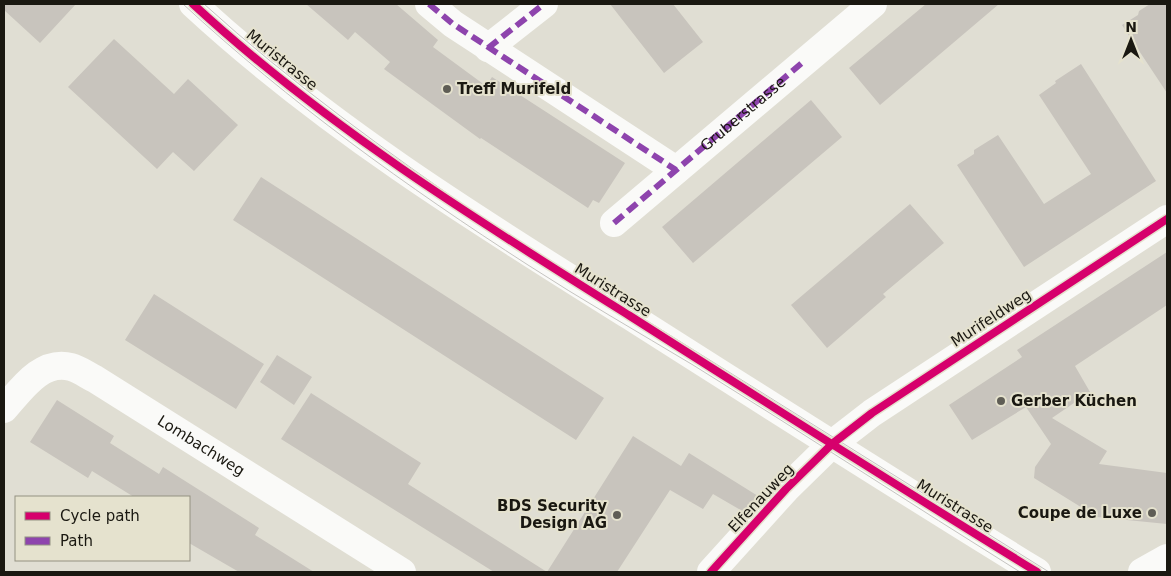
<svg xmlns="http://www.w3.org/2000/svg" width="1171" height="576" viewBox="0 0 1171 576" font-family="'DejaVu Sans',sans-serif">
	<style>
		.building { fill: #c8c4bd }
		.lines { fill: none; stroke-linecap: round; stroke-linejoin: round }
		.minor { stroke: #fafaf8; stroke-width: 28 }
		.major { stroke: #fafaf8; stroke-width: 28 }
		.tram { stroke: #c5c4c1; stroke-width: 1 }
		.quiet { stroke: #8e44ad; stroke-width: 6; stroke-dasharray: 12 6; stroke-linecap: butt }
		.cycleway-casing { stroke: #e5e2ce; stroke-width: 11 }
		.cycleway { stroke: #d6006c; stroke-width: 8 }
		.poi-dot { fill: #5f5d55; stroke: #e5e2ce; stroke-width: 2 }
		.labels { text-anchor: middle; stroke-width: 4; stroke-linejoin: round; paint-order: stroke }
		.street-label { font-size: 15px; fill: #1a1811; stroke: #e5e2ce }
		.poi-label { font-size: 15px; font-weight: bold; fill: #1a1811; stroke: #e5e2ce; text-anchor: start }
	</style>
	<rect width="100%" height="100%" fill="#e0ded3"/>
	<!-- building -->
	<path class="building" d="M 4,4 L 76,4 L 40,43 L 4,10 Z
		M 306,4 L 396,4 L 438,40 L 433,47 L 486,86 L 492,77 L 625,163 L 599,203 L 593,200 L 588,208 L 481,138 L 480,139 L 384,69 L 390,62 L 355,32 L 348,40 Z
		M 610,4 L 673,4 L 703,42 L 664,73 Z
		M 926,4 L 999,4 L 880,105 L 849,68 Z
		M 1150,4 L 1167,4 L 1167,93 L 1122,25 L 1138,15 L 1139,11 Z
		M 114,39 L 174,94 L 188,79 L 238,125 L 194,171 L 173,152 L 157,169 L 68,87 Z
		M 1081,64 L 1156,181 L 1024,267 L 957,165 L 974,154 L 974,150 L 998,135 L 1044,204 L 1091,174 L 1039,95 L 1056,83 L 1055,81 Z
		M 811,100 L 842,137 L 693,263 L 662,227 Z
		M 261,177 L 604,398 L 576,440 L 233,220 Z
		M 910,204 L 944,243 L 883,294 L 886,297 L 827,348 L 791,305 Z
		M 1167,252 L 1167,305 L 1075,366 L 1090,392 L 1052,418 L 1107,451 L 1099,464 L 1167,473 L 1167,524 L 1097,517 L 1034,478 L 1035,467 L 1051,444 L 1026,407 L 972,440 L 949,405 L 1022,357 L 1017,350 Z
		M 154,294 L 264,364 L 236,409 L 125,340 Z
		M 277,355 L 312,377 L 294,405 L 260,382 Z
		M 311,393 L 421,463 L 408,484 L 547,572 L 633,436 L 681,466 L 689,453 L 758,496 L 744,512 L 713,494 L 703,509 L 670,490 L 617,572 L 494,572 L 281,439 Z
		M 57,400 L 114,436 L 110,443 L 159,474 L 163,467 L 212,498 L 259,528 L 255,535 L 314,572 L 239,572 L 189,543 L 189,497 L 134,497 L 92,471 L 88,478 L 30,442 Z"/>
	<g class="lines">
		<!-- minor -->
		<g class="minor">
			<path d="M 429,4 L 453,24 L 676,170"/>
			<path d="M 488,48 L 544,4"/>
			<path id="s1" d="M 614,223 L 873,4"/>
			<path id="s2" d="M 4,409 C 21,390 41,359 71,367 C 79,369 87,375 95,379 L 402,572"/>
			<path d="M 711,572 L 786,489 L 832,444 L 872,413 L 1167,219"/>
			<path d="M 1142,572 L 1167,558"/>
		</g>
		<!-- major -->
		<path class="major" d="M 193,4 C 325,126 478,221 630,316 C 765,402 900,488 1037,572"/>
		<!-- tram -->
		<path class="tram" d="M 183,4 C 289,102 407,187 528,265 C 582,300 638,332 693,365 C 803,433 911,504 1020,572
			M 204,4 C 291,83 387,152 484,219 L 1049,572"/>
		<!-- quiet -->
		<path class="quiet" d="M 429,4 L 453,24 L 676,170
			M 488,48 L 544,4
			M 614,223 L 803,62"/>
		<!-- cycleway casing -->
		<g class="cycleway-casing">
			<path id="cycleway" d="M 193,4 C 325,126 478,221 630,316 C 765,402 900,488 1037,572
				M 711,572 L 786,489 L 832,444 L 872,413 L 1167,219"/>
		</g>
		<!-- cycleway -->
		<use href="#cycleway" class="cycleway"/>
	</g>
	<!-- markers -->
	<g class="poi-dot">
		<circle cx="447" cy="89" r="5"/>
		<circle cx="1001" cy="401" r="5"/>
		<circle cx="1152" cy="513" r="5"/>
		<circle cx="617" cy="515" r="5"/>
	</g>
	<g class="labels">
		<!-- street labels -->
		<g class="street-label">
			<text transform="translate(282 60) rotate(39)" y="5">Muristrasse</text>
			<text dy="5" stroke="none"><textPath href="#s1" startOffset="169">Gruberstrasse</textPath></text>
			<text transform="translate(613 290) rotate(32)" y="5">Muristrasse</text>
			<text transform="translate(991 318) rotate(-33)" y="5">Murifeldweg</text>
			<text dy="5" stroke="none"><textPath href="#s2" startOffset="236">Lombachweg</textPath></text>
			<text transform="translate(761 498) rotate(-47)" y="5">Elfenauweg</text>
			<text transform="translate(955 506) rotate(32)" y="5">Muristrasse</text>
		</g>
		<!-- poi labels -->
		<g class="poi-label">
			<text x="457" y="94">Treff Murifeld</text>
			<text x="1011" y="406">Gerber Küchen</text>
			<text x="607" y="511" text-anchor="end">BDS Security<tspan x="607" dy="17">Design AG</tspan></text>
			<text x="1142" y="518" text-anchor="end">Coupe de Luxe</text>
		</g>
	</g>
	<!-- border -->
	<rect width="1171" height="576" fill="none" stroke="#1a1811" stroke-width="10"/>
	<!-- legend -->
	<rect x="15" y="496" width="175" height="65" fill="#e5e2ce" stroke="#949182"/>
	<rect x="25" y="512" width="25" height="8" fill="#d6006c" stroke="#949182"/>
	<text x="60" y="521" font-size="15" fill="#1a1811">Cycle path</text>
	<rect x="25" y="537" width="25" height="8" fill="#8e44ad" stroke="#949182"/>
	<text x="60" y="546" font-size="15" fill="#1a1811">Path</text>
	<!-- north arrow -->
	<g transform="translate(1131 40)" stroke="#e5e2ce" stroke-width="4" paint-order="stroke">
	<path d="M0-4L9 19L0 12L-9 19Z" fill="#1a1811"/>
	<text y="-8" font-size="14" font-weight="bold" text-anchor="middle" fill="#1a1811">N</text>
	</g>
</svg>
